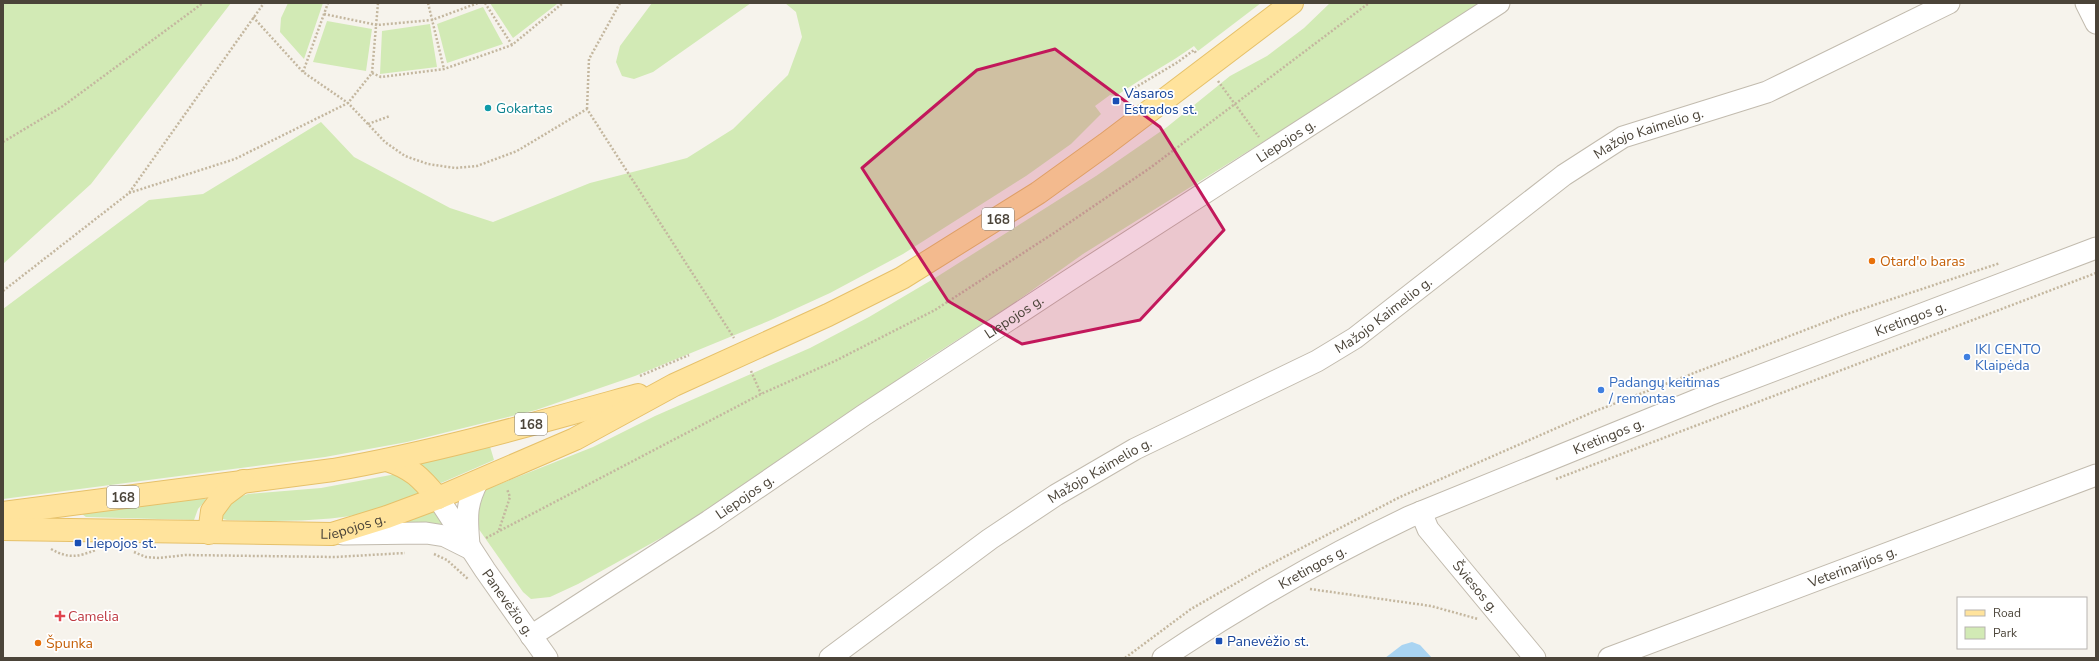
<svg xmlns="http://www.w3.org/2000/svg" width="2099" height="661" viewBox="0 0 2099 661" font-family="'Nunito Sans',sans-serif">
	<style>
		.green { fill: #d2eab5 }
		.water { fill: #a9d4f2 }
		.lines { fill: none; stroke-linecap: round; stroke-linejoin: round }
		.minor-casing { stroke: #c2bbae; stroke-width: 23 }
		.major-casing { stroke: #e6c16a; stroke-width: 24 }
		.path { stroke: #c4b79f; stroke-width: 2.5; stroke-dasharray: 2 2; stroke-linecap: butt }
		.minor { stroke: #fff; stroke-width: 21 }
		.major { stroke: #ffe39c; stroke-width: 22 }
		.marked { fill: #c2185b; fill-opacity: 0.2; stroke: #c2185b; stroke-width: 3; stroke-linejoin: round }
		.transit-dot { fill: #1a4fb4; stroke: #fff; stroke-width: 1.5 }
		.culture-dot { fill: #0f9aa8; stroke: #fff; stroke-width: 1.5 }
		.food-dot { fill: #e8710a; stroke: #fff; stroke-width: 1.5 }
		.shop-dot { fill: #3f7fe0; stroke: #fff; stroke-width: 1.5 }
		.health-dot { fill: #e0444e; stroke: #fff; stroke-width: 1.5 }
		.labels { text-anchor: middle; stroke-width: 3.5; stroke-linejoin: round; paint-order: stroke }
		.shield { fill: #fff; stroke: #817c74; stroke-width: 1 }
		.shield-label { font-size: 13px; font-weight: bold; fill: #4b4439 }
		.transit-label { font-size: 14px; fill: #164399; stroke: #fff; text-anchor: start }
		.culture-label { font-size: 14px; fill: #0d838f; stroke: #fff; text-anchor: start }
		.street-label { font-size: 14px; fill: #4b4439; stroke: #fff }
		.food-label { font-size: 14px; fill: #c56008; stroke: #fff; text-anchor: start }
		.shop-label { font-size: 14px; fill: #366cbe; stroke: #fff; text-anchor: start }
		.health-label { font-size: 14px; fill: #be3a42; stroke: #fff; text-anchor: start }
	</style>
	<rect width="100%" height="100%" fill="#f6f3ec"/>
	<!-- green -->
	<path class="green" d="M 3,3 L 231,3 L 91,184 L 3,264 Z
		M 288,3 L 323,3 L 304,59 L 280,32 L 281,18 Z
		M 490,3 L 556,3 L 557,4 L 513,38 Z
		M 652,3 L 751,3 L 653,72 L 634,79 L 622,76 L 616,62 L 620,46 Z
		M 785,3 L 1261,3 L 1198,51 L 1194,46 C 1169,64 1141,78 1116,96 L 1110,95 L 1095,106 L 1101,114 L 1071,144 L 1026,176 L 903,254 L 830,293 L 771,320 L 635,376 L 536,410 L 407,442 L 325,457 L 3,499 L 3,309 L 149,200 L 203,194 L 321,122 L 354,157 L 450,208 L 493,222 L 590,183 L 687,158 L 733,129 L 788,75 L 802,37 L 796,12 Z
		M 1330,3 L 1486,3 L 1083,254 L 1013,304 L 921,363 L 855,412 L 688,523 L 578,584 L 550,597 L 531,599 L 523,592 L 471,518 L 479,497 L 487,489 L 593,447 L 655,416 L 810,348 L 869,317 L 935,278 L 1096,176 L 1167,127 L 1230,76 L 1267,56 L 1304,28 Z
		M 483,7 L 503,44 L 447,63 L 437,24 Z
		M 327,21 L 372,29 L 366,71 L 313,62 Z
		M 430,24 L 437,67 L 380,74 L 382,31 Z
		M 489,443 L 494,460 L 441,483 L 414,460 Z
		M 396,474 L 424,491 C 373,524 286,522 227,520 L 223,519 L 222,511 L 236,498 L 248,494 L 321,488 Z
		M 196,498 L 205,498 L 206,500 L 198,509 L 194,520 L 86,517 L 79,512 Z
		M 438,509 L 455,532 L 380,531 Z"/>
	<!-- water -->
	<path class="water" d="M 1412,642 L 1420,645 L 1432,658 L 1385,658 L 1402,645 Z"/>
	<g class="lines">
		<!-- minor casing -->
		<g class="minor-casing">
			<g id="minor">
				<path d="M 2086,3 L 2096,23"/>
				<path id="s1" d="M 438,498 L 485,570 L 547,658"/>
				<path id="s2" d="M 1421,512 L 1428,529 L 1535,658"/>
				<path d="M 343,534 L 426,533 L 445,536 L 469,548"/>
				<path d="M 469,545 C 467,519 465,505 478,481"/>
				<path id="s3" d="M 531,636 L 709,521 L 864,415 L 1068,281 L 1499,3"/>
				<path id="s4" d="M 830,658 L 990,539 L 1056,495 L 1135,449 L 1317,361 L 1355,338 L 1564,175 L 1623,137 L 1767,92 L 1949,3"/>
				<path id="s5" d="M 1163,658 C 1242,605 1323,558 1409,517 L 1709,395 L 2096,248"/>
				<path id="s6" d="M 1609,658 L 2096,475"/>
			</g>
		</g>
		<!-- major casing -->
		<g class="major-casing">
			<g id="major">
				<path d="M 387,460 C 412,468 421,478 438,498"/>
				<path d="M 3,513 L 333,470 C 436,452 537,423 638,395"/>
				<path id="s7" d="M 3,529 L 332,534 L 387,517 L 438,498 L 575,439 L 674,385 L 828,315 L 902,278 L 1038,193 L 1106,144 L 1292,3"/>
				<path d="M 209,533 L 212,511 L 223,496 L 243,481"/>
			</g>
		</g>
		<!-- path -->
		<path class="path" d="M 428,3 L 444,69
			M 485,3 L 512,45
			M 324,14 L 377,25 L 432,20 L 478,3
			M 253,17 L 303,72 L 348,103 L 385,142 L 405,156 L 428,164 L 455,168 L 477,166 L 517,151 L 587,109 L 734,338
			M 303,72 L 328,3
			M 372,73 L 381,77 L 444,69 L 512,45 L 563,3
			M 1218,81 L 1259,137
			M 1131,90 L 1178,62 L 1194,50 L 1196,53
			M 587,109 L 589,59 L 620,3
			M 368,124 L 390,116
			M 3,142 L 63,106 L 203,3
			M 129,193 L 235,159 L 348,103 L 372,73 L 378,3
			M 3,291 L 129,193 L 264,3
			M 751,371 L 761,394
			M 640,376 L 689,355
			M 1556,479 L 2096,273
			M 499,530 L 510,497 L 507,489
			M 486,538 L 761,394 L 835,361 L 935,310 L 1054,233 L 1150,168 L 1369,3
			M 51,549 C 69,559 77,557 96,550
			M 134,552 L 146,557 L 159,558 L 185,555 L 335,557 L 405,553
			M 434,554 L 447,560 L 468,579
			M 1310,589 L 1431,606 L 1478,619
			M 1125,658 L 1191,609 L 1259,570 L 1400,497 L 1593,412 L 1844,315 L 2000,263"/>
		<!-- minor -->
		<use href="#minor" class="minor"/>
		<!-- major -->
		<use href="#major" class="major"/>
	</g>
	<!-- marked area -->
	<path class="marked" d="M 1055,49 L 1160,127 L 1224,230 L 1140,320 L 1022,344 L 948,301 L 862,168 L 977,70 Z"/>
	<!-- markers -->
	<g class="transit-dot">
		<rect x="1112" y="97" width="8" height="8" rx="2"/>
		<rect x="74" y="539" width="8" height="8" rx="2"/>
		<rect x="1215" y="637" width="8" height="8" rx="2"/>
	</g>
	<circle class="culture-dot" cx="488" cy="108" r="4"/>
	<g class="food-dot">
		<circle cx="1872" cy="261" r="4"/>
		<circle cx="38" cy="643" r="4"/>
	</g>
	<g class="shop-dot">
		<circle cx="1967" cy="357" r="4"/>
		<circle cx="1601" cy="390" r="4"/>
	</g>
	<path class="health-dot" d="M58 610h4v4h4v4h-4v4h-4v-4h-4v-4h4z"/>
	<g class="labels">
		<!-- shield labels -->
		<g class="shield">
			<rect x="982" y="208" width="32" height="22" rx="3"/>
			<rect x="515" y="413" width="32" height="22" rx="3"/>
			<rect x="107" y="486" width="32" height="22" rx="3"/>
		</g>
		<g class="shield-label">
			<text x="998" y="224">168</text>
			<text x="531" y="429">168</text>
			<text x="123" y="502">168</text>
		</g>
		<!-- transit labels -->
		<g class="transit-label">
			<text x="1124" y="98">Vasaros<tspan x="1124" dy="16">Estrados st.</tspan></text>
			<text x="86" y="548">Liepojos st.</text>
			<text x="1227" y="646">Panevėžio st.</text>
		</g>
		<!-- culture labels -->
		<g class="culture-label">
			<text x="496" y="113">Gokartas</text>
		</g>
		<!-- street labels -->
		<g class="street-label">
			<text dy="5" stroke="none"><textPath href="#s4" startOffset="977">Mažojo Kaimelio g.</textPath></text>
			<text dy="5" stroke="none"><textPath href="#s3" startOffset="903">Liepojos g.</textPath></text>
			<text dy="5" stroke="none"><textPath href="#s4" startOffset="653">Mažojo Kaimelio g.</textPath></text>
			<text dy="5" stroke="none"><textPath href="#s3" startOffset="579">Liepojos g.</textPath></text>
			<text dy="5" stroke="none"><textPath href="#s5" startOffset="823">Kretingos g.</textPath></text>
			<text dy="5" stroke="none"><textPath href="#s5" startOffset="499">Kretingos g.</textPath></text>
			<text dy="5" stroke="none"><textPath href="#s4" startOffset="329">Mažojo Kaimelio g.</textPath></text>
			<text dy="5" stroke="none"><textPath href="#s3" startOffset="255">Liepojos g.</textPath></text>
			<text dy="5" stroke="none"><textPath href="#s7" startOffset="351">Liepojos g.</textPath></text>
			<text dy="5" stroke="none"><textPath href="#s6" startOffset="260">Veterinarijos g.</textPath></text>
			<text dy="5" stroke="none"><textPath href="#s5" startOffset="175">Kretingos g.</textPath></text>
			<text dy="5" stroke="none"><textPath href="#s2" startOffset="93">Šviesos g.</textPath></text>
			<text dy="5" stroke="none"><textPath href="#s1" startOffset="126">Panevėžio g.</textPath></text>
		</g>
		<!-- food labels -->
		<g class="food-label">
			<text x="1880" y="266">Otard'o baras</text>
			<text x="46" y="648">Špunka</text>
		</g>
		<!-- shop labels -->
		<g class="shop-label">
			<text x="1975" y="354">IKI CENTO<tspan x="1975" dy="16">Klaipėda</tspan></text>
			<text x="1609" y="387">Padangų keitimas<tspan x="1609" dy="16">/ remontas</tspan></text>
		</g>
		<!-- health labels -->
		<g class="health-label">
			<text x="68" y="621">Camelia</text>
		</g>
	</g>
	<!-- border -->
	<rect width="2099" height="661" fill="none" stroke="#4b4439" stroke-width="8"/>
	<!-- legend -->
	<rect x="1957" y="597" width="130" height="52" fill="#ffffff" stroke="#b7b4b0"/>
	<rect x="1965" y="610" width="20" height="6" fill="#ffe39c" stroke="#b7b4b0"/>
	<text x="1993" y="617" font-size="12" fill="#4b4439">Road</text>
	<rect x="1965" y="627" width="20" height="12" fill="#d2eab5" stroke="#b7b4b0"/>
	<text x="1993" y="637" font-size="12" fill="#4b4439">Park</text>
</svg>
